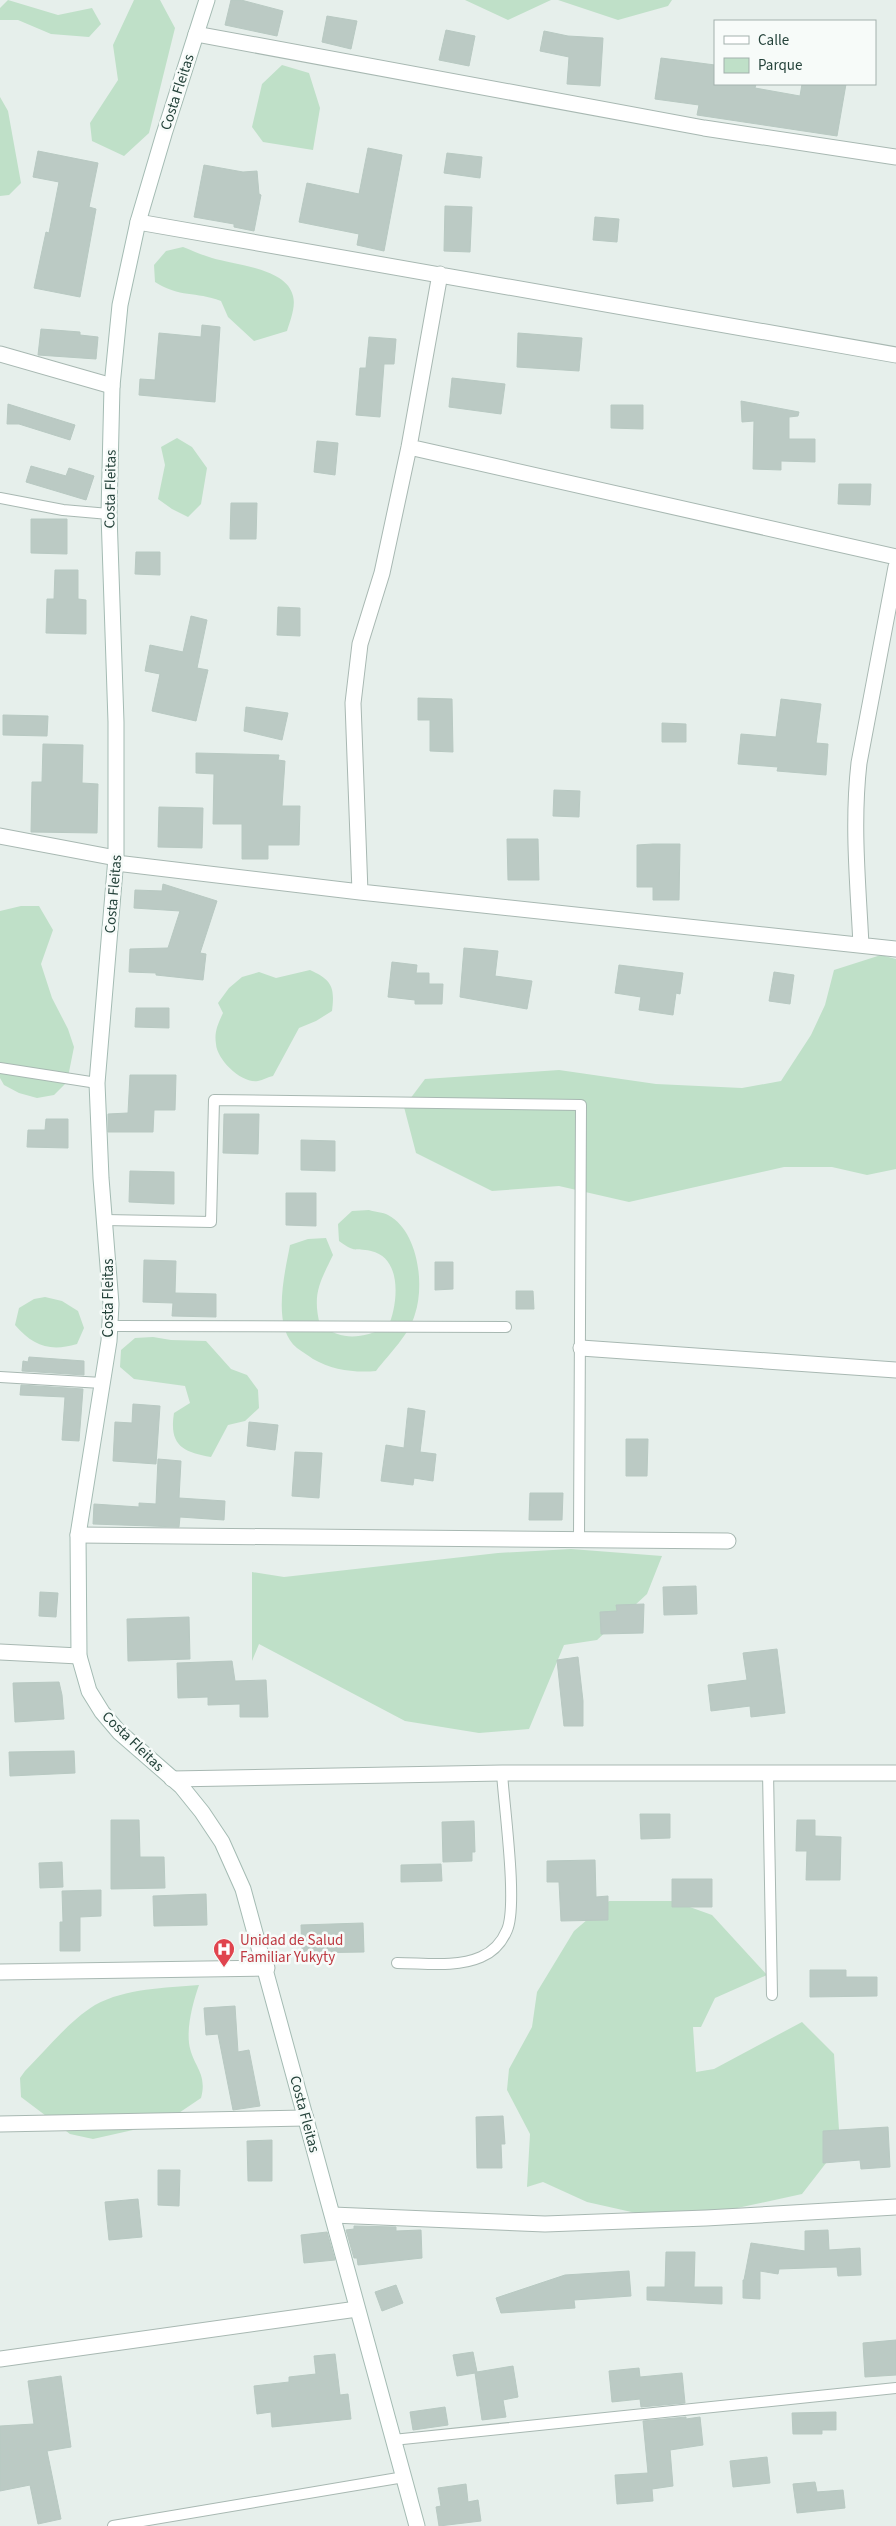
<svg xmlns="http://www.w3.org/2000/svg" width="896" height="2526" viewBox="0 0 896 2526" font-family="'Source Sans 3',sans-serif">
	<style>
		.green { fill: #bfe0c8 }
		.building { fill: #bbcac4; stroke: #b8c9c2 }
		.lines { fill: none; stroke-linecap: round; stroke-linejoin: round }
		.service-casing { stroke: #a8b8b2; stroke-width: 12 }
		.minor-casing { stroke: #a8b8b2; stroke-width: 17 }
		.secondary-casing { stroke: #a4bbb3; stroke-width: 17 }
		.service { stroke: #fff; stroke-width: 10 }
		.minor { stroke: #fff; stroke-width: 15 }
		.secondary { stroke: #fff; stroke-width: 15 }
		.labels { text-anchor: middle; stroke-width: 5; stroke-linejoin: round; paint-order: stroke }
		.street-label { font-size: 15px; fill: #24423a; stroke: #f7fbf9 }
		.health-label { font-size: 15px; fill: #be3a42; stroke: #f7fbf9; text-anchor: start }
	</style>
	<rect width="100%" height="100%" fill="#e6efeb"/>
	<!-- green -->
	<path class="green" d="M 8,0 L 58,15 L 92,8 L 101,24 L 89,37 L 51,34 L 18,20 L 0,20 L 0,8 Z
		M 134,0 L 160,0 L 175,28 L 149,133 L 124,156 L 92,141 L 90,123 L 118,80 L 113,45 Z
		M 465,0 L 551,0 L 508,20 Z
		M 558,0 L 672,0 L 668,6 L 618,20 Z
		M 282,65 L 309,73 L 320,108 L 313,150 L 263,142 L 252,127 L 262,84 Z
		M 0,97 L 8,111 L 21,183 L 9,195 L 0,196 Z
		M 183,247 C 193,251 202,255 212,258 C 235,265 287,268 293,296 C 296,307 290,321 287,331 L 254,341 L 228,317 L 221,301 C 195,291 180,298 155,282 L 154,265 L 166,251 Z
		M 177,438 L 192,447 L 207,468 L 201,504 L 188,517 L 172,509 L 158,499 L 165,465 L 161,447 Z
		M 21,906 L 39,906 L 53,930 L 41,964 L 52,998 L 68,1029 L 74,1047 L 67,1082 L 54,1095 L 37,1098 L 19,1093 L 4,1085 L 0,1078 L 0,911 Z
		M 881,955 L 896,959 L 896,1169 L 867,1175 L 832,1167 L 784,1167 L 629,1202 L 559,1186 L 492,1191 L 416,1153 L 404,1107 L 425,1079 L 559,1070 L 656,1084 L 742,1088 L 781,1081 L 811,1035 L 825,1005 L 834,970 Z
		M 310,970 C 332,980 335,987 332,1011 L 316,1021 L 299,1028 L 273,1076 C 268,1077 263,1080 258,1081 C 242,1084 217,1060 216,1044 C 214,1032 218,1024 223,1013 L 218,1003 L 229,988 L 242,977 L 259,972 L 276,978 Z
		M 369,1210 C 375,1212 383,1212 388,1215 C 418,1231 425,1284 415,1314 C 409,1335 390,1353 376,1371 C 355,1373 332,1370 313,1359 C 308,1355 302,1352 297,1348 C 271,1327 285,1272 290,1245 L 308,1239 L 326,1238 L 333,1255 C 320,1282 312,1294 320,1325 C 345,1342 361,1338 388,1327 C 398,1305 403,1258 371,1251 C 353,1247 357,1254 339,1241 L 338,1224 L 352,1211 Z
		M 45,1297 L 62,1301 L 78,1311 L 84,1328 L 77,1344 C 50,1352 33,1346 15,1325 L 19,1308 L 34,1299 Z
		M 153,1337 L 171,1340 L 206,1341 L 231,1369 L 247,1375 L 258,1390 L 259,1408 L 245,1421 L 228,1425 L 211,1457 C 182,1452 169,1445 174,1413 L 190,1403 L 185,1386 L 134,1379 L 120,1367 L 121,1350 L 135,1338 Z
		M 571,1549 L 662,1556 L 647,1594 L 597,1640 L 564,1645 L 529,1729 L 479,1733 L 405,1721 L 259,1644 L 252,1661 L 252,1572 L 284,1577 L 498,1553 Z
		M 609,1901 L 673,1901 L 712,1915 L 767,1975 L 715,1998 L 701,2027 L 693,2027 L 696,2072 L 714,2069 L 802,2022 L 834,2054 L 840,2145 L 802,2194 L 728,2210 L 636,2213 L 587,2202 L 543,2182 L 527,2187 L 530,2134 L 507,2090 L 509,2069 L 532,2027 L 537,1992 L 574,1931 Z
		M 199,1985 C 193,2002 187,2025 189,2043 C 192,2066 208,2072 201,2098 L 164,2123 L 93,2139 L 70,2134 L 21,2097 L 20,2078 L 25,2071 C 47,2049 69,2021 95,2005 C 126,1988 165,1988 199,1985 Z"/>
	<!-- building -->
	<path class="building" d="M 231,0 L 241,0 L 283,11 L 277,36 L 225,25 Z
		M 327,16 L 357,21 L 351,49 L 322,42 Z
		M 446,30 L 475,36 L 469,66 L 439,60 Z
		M 544,31 L 568,36 L 603,38 L 600,86 L 567,84 L 569,57 L 540,51 Z
		M 661,58 L 715,65 L 715,84 L 756,84 L 755,88 L 800,96 L 802,84 L 846,84 L 837,136 L 697,115 L 699,105 L 655,99 Z
		M 368,148 L 402,155 L 384,251 L 357,245 L 359,234 L 299,222 L 307,183 L 359,194 Z
		M 38,151 L 98,163 L 89,207 L 96,209 L 80,297 L 34,288 L 46,232 L 49,233 L 59,182 L 33,177 Z
		M 447,153 L 482,157 L 480,178 L 444,173 Z
		M 204,165 L 243,172 L 257,171 L 259,194 L 261,195 L 254,231 L 234,227 L 234,224 L 194,217 Z
		M 445,206 L 472,207 L 470,252 L 444,251 Z
		M 595,217 L 619,219 L 617,242 L 593,240 Z
		M 202,325 L 220,327 L 215,402 L 139,395 L 140,379 L 155,380 L 159,333 L 201,337 Z
		M 41,329 L 80,332 L 80,335 L 98,337 L 96,359 L 38,355 Z
		M 518,333 L 582,338 L 579,371 L 517,367 Z
		M 369,337 L 396,339 L 394,364 L 384,364 L 380,417 L 356,415 L 360,368 L 366,368 Z
		M 452,378 L 505,384 L 501,414 L 449,407 Z
		M 741,401 L 799,412 L 798,416 L 789,417 L 789,439 L 815,439 L 815,462 L 781,461 L 781,470 L 753,469 L 754,421 L 742,422 Z
		M 8,404 L 75,425 L 70,440 L 19,424 L 7,424 Z
		M 611,405 L 643,405 L 643,429 L 611,428 Z
		M 317,441 L 338,443 L 335,475 L 314,472 Z
		M 31,466 L 66,476 L 69,468 L 94,476 L 86,500 L 26,482 Z
		M 839,484 L 871,484 L 870,505 L 838,504 Z
		M 231,503 L 257,503 L 256,539 L 230,539 Z
		M 31,519 L 67,519 L 67,554 L 31,553 Z
		M 136,552 L 160,552 L 160,575 L 135,574 Z
		M 55,570 L 78,570 L 78,599 L 86,600 L 86,634 L 46,633 L 47,599 L 54,599 Z
		M 278,607 L 300,608 L 300,636 L 277,635 Z
		M 191,616 L 207,620 L 197,668 L 208,670 L 196,721 L 152,711 L 160,674 L 145,671 L 150,645 L 183,652 Z
		M 418,698 L 452,699 L 453,752 L 430,751 L 430,720 L 418,720 Z
		M 781,699 L 821,704 L 816,743 L 828,744 L 826,775 L 777,771 L 778,767 L 738,764 L 741,734 L 776,737 Z
		M 246,707 L 288,713 L 282,740 L 244,731 Z
		M 3,715 L 48,716 L 47,736 L 3,735 Z
		M 662,723 L 686,724 L 686,742 L 662,742 Z
		M 43,744 L 83,745 L 82,783 L 98,784 L 97,833 L 31,832 L 32,782 L 42,782 Z
		M 196,753 L 279,755 L 278,760 L 285,761 L 282,806 L 300,806 L 299,845 L 268,845 L 268,859 L 242,859 L 242,824 L 213,824 L 214,774 L 196,773 Z
		M 554,790 L 580,791 L 579,817 L 553,816 Z
		M 159,807 L 203,808 L 202,848 L 158,847 Z
		M 507,839 L 538,839 L 539,880 L 508,880 Z
		M 653,844 L 680,844 L 679,900 L 653,900 L 653,887 L 637,887 L 637,845 Z
		M 163,884 L 217,901 L 200,953 L 206,954 L 203,980 L 156,975 L 156,973 L 129,972 L 130,949 L 168,948 L 180,911 L 134,908 L 135,890 L 162,891 Z
		M 464,948 L 498,951 L 495,976 L 532,981 L 527,1009 L 460,997 Z
		M 392,962 L 417,965 L 416,973 L 429,973 L 429,984 L 443,984 L 442,1004 L 415,1004 L 415,1000 L 388,997 Z
		M 619,965 L 683,973 L 680,994 L 676,993 L 673,1015 L 639,1010 L 641,997 L 615,993 Z
		M 774,972 L 794,975 L 790,1004 L 769,1001 Z
		M 136,1008 L 169,1008 L 169,1028 L 135,1027 Z
		M 130,1075 L 176,1075 L 175,1110 L 154,1110 L 153,1132 L 108,1132 L 108,1114 L 128,1113 Z
		M 224,1114 L 259,1114 L 258,1154 L 223,1153 Z
		M 46,1119 L 68,1119 L 68,1148 L 27,1147 L 28,1130 L 45,1130 Z
		M 301,1140 L 335,1141 L 335,1171 L 301,1170 Z
		M 130,1171 L 174,1172 L 174,1204 L 129,1202 Z
		M 286,1193 L 316,1193 L 316,1226 L 286,1225 Z
		M 144,1260 L 176,1261 L 175,1293 L 216,1294 L 216,1317 L 172,1316 L 173,1303 L 143,1302 Z
		M 435,1262 L 453,1262 L 453,1289 L 435,1290 Z
		M 516,1291 L 533,1291 L 534,1309 L 516,1309 Z
		M 29,1357 L 84,1361 L 84,1375 L 22,1371 L 23,1361 L 28,1362 Z
		M 21,1385 L 83,1389 L 79,1441 L 62,1440 L 65,1397 L 20,1395 Z
		M 133,1404 L 160,1406 L 156,1464 L 113,1461 L 115,1422 L 132,1423 Z
		M 408,1408 L 425,1411 L 420,1452 L 436,1454 L 433,1481 L 414,1478 L 413,1485 L 381,1481 L 386,1445 L 404,1448 Z
		M 249,1422 L 278,1425 L 275,1450 L 247,1446 Z
		M 626,1439 L 648,1439 L 647,1476 L 626,1476 Z
		M 295,1452 L 322,1453 L 319,1498 L 292,1496 Z
		M 158,1459 L 181,1461 L 179,1498 L 225,1501 L 224,1520 L 180,1517 L 179,1527 L 93,1524 L 94,1504 L 139,1507 L 139,1503 L 156,1504 Z
		M 530,1493 L 563,1493 L 562,1520 L 529,1520 Z
		M 696,1586 L 697,1614 L 664,1615 L 663,1587 Z
		M 40,1592 L 58,1593 L 56,1617 L 39,1616 Z
		M 644,1604 L 643,1633 L 601,1634 L 600,1612 L 617,1611 L 616,1605 Z
		M 189,1617 L 190,1659 L 128,1661 L 127,1619 Z
		M 777,1649 L 785,1713 L 751,1717 L 750,1706 L 711,1711 L 708,1685 L 747,1680 L 743,1653 Z
		M 578,1657 L 583,1701 L 583,1726 L 564,1726 L 557,1660 Z
		M 232,1661 L 235,1681 L 266,1680 L 268,1717 L 240,1717 L 240,1704 L 208,1705 L 208,1697 L 178,1698 L 177,1663 Z
		M 59,1682 L 62,1695 L 64,1719 L 15,1722 L 13,1683 Z
		M 74,1751 L 75,1773 L 10,1776 L 9,1752 Z
		M 640,1814 L 670,1814 L 670,1838 L 641,1839 Z
		M 111,1820 L 139,1820 L 140,1857 L 164,1857 L 165,1888 L 111,1889 Z
		M 797,1820 L 815,1820 L 815,1836 L 841,1837 L 840,1880 L 806,1880 L 807,1851 L 796,1851 Z
		M 474,1821 L 475,1852 L 472,1852 L 472,1861 L 443,1862 L 442,1822 Z
		M 595,1860 L 596,1897 L 608,1896 L 608,1920 L 561,1921 L 559,1882 L 547,1882 L 547,1861 Z
		M 62,1862 L 63,1887 L 40,1888 L 39,1863 Z
		M 441,1864 L 442,1881 L 401,1882 L 401,1865 Z
		M 672,1879 L 712,1879 L 712,1907 L 672,1907 Z
		M 101,1890 L 101,1916 L 80,1917 L 80,1951 L 60,1951 L 60,1922 L 63,1922 L 62,1891 Z
		M 206,1894 L 207,1925 L 154,1926 L 153,1896 Z
		M 363,1923 L 364,1952 L 302,1953 L 301,1925 Z
		M 810,1970 L 846,1970 L 846,1977 L 877,1977 L 877,1996 L 810,1997 Z
		M 235,2006 L 238,2052 L 249,2050 L 260,2106 L 233,2110 L 218,2034 L 206,2035 L 204,2008 Z
		M 503,2116 L 505,2144 L 501,2144 L 502,2168 L 477,2168 L 476,2117 Z
		M 888,2127 L 890,2167 L 861,2169 L 860,2160 L 823,2163 L 823,2131 Z
		M 272,2140 L 272,2181 L 248,2181 L 247,2141 Z
		M 158,2170 L 180,2170 L 179,2206 L 158,2205 Z
		M 138,2199 L 142,2237 L 109,2240 L 105,2202 Z
		M 354,2226 L 396,2227 L 396,2231 L 421,2230 L 422,2258 L 358,2265 L 357,2258 L 354,2258 L 346,2230 L 354,2229 Z
		M 828,2230 L 829,2250 L 860,2248 L 861,2275 L 838,2276 L 837,2267 L 779,2269 L 778,2274 L 760,2271 L 760,2299 L 743,2298 L 743,2280 L 744,2280 L 751,2243 L 805,2251 L 805,2231 Z
		M 327,2232 L 335,2260 L 304,2263 L 301,2235 Z
		M 666,2252 L 695,2252 L 694,2287 L 722,2287 L 722,2304 L 647,2300 L 647,2287 L 665,2287 Z
		M 629,2271 L 631,2296 L 574,2300 L 575,2308 L 501,2313 L 496,2298 L 565,2275 Z
		M 396,2285 L 403,2303 L 382,2311 L 375,2292 Z
		M 896,2340 L 896,2375 L 865,2377 L 863,2343 Z
		M 473,2352 L 477,2372 L 513,2366 L 518,2397 L 503,2400 L 506,2417 L 482,2420 L 475,2373 L 457,2376 L 453,2355 Z
		M 335,2354 L 340,2395 L 348,2394 L 351,2419 L 272,2427 L 271,2412 L 257,2414 L 254,2386 L 289,2382 L 289,2377 L 316,2374 L 314,2356 Z
		M 639,2368 L 640,2377 L 682,2373 L 685,2403 L 641,2407 L 640,2399 L 612,2402 L 609,2371 Z
		M 61,2376 L 71,2447 L 47,2451 L 61,2519 L 38,2524 L 30,2485 L 0,2491 L 0,2426 L 34,2424 L 28,2381 Z
		M 445,2407 L 448,2425 L 413,2430 L 410,2412 Z
		M 836,2412 L 836,2430 L 822,2430 L 822,2434 L 793,2434 L 792,2413 Z
		M 686,2417 L 686,2419 L 700,2417 L 703,2445 L 670,2450 L 673,2486 L 652,2489 L 653,2501 L 617,2504 L 615,2475 L 648,2473 L 643,2421 Z
		M 767,2457 L 770,2483 L 733,2487 L 730,2461 Z
		M 815,2482 L 817,2492 L 843,2490 L 845,2508 L 797,2513 L 793,2484 Z
		M 466,2484 L 468,2502 L 478,2500 L 481,2521 L 439,2526 L 436,2507 L 441,2506 L 438,2488 Z"/>
	<g class="lines">
		<!-- service casing -->
		<g class="service-casing">
			<path id="service" d="M 0,498 L 63,510 L 109,514
				M 0,1068 L 97,1083
				M 105,1220 L 211,1222 L 214,1100 L 581,1105 L 579,1539
				M 110,1326 L 506,1327
				M 0,1377 L 102,1383
				M 768,1772 L 772,1995
				M 397,1963 C 424,1963 456,1968 481,1957 C 493,1952 502,1942 507,1930 C 518,1905 504,1806 502,1773
				M 393,2440 L 896,2388
				M 113,2526 L 404,2477"/>
		</g>
		<!-- minor casing -->
		<g class="minor-casing">
			<path id="minor" d="M 196,34 L 704,128 L 896,157
				M 138,222 L 896,355
				M 0,354 L 112,386
				M 409,447 L 896,557
				M 0,836 L 116,858
				M 116,863 L 360,892 L 896,949
				M 360,892 L 353,703 L 360,644 L 382,573 L 409,447 L 440,274
				M 861,945 C 858,884 852,824 859,763 L 896,567
				M 581,1348 L 896,1370
				M 78,1535 L 728,1541
				M 0,1652 L 79,1656
				M 172,1779 L 502,1773 L 896,1773
				M 0,1972 L 267,1968
				M 0,2124 L 306,2118
				M 333,2215 L 545,2224 L 706,2218 L 896,2207
				M 0,2359 L 357,2309"/>
		</g>
		<!-- secondary casing -->
		<g class="secondary-casing">
			<path id="secondary" d="M 207,0 L 164,134 L 138,222 L 120,305 L 112,386 L 109,514 L 116,722 L 116,858 L 97,1083 L 101,1178 L 111,1304 L 109,1341 L 78,1535 L 79,1656 L 89,1691 L 102,1712 L 119,1732 L 181,1786 L 202,1812 L 222,1842 L 243,1889 L 417,2526"/>
		</g>
		<!-- service -->
		<use href="#service" class="service"/>
		<!-- minor -->
		<use href="#minor" class="minor"/>
		<!-- secondary -->
		<use href="#secondary" class="secondary"/>
	</g>
	<!-- icons -->
	<defs>
		<g id="hospital-pin" transform="scale(1.125)"><path d="M0 17L-7.5 6A9.5 9.5 0 1 1 7.5 6Z" fill="#e0444e" stroke="#f7fbf9"/><path d="M-5-5h3v3.5h4V-5h3V5h-3V1.5h-4V5h-3Z" fill="#fff"/></g>
	</defs>
	<g fill-rule="evenodd">
		<use href="#hospital-pin" x="224" y="1949"/>
	</g>
	<g class="labels">
		<!-- street labels -->
		<g class="street-label">
			<text transform="translate(177 92) rotate(-72)" y="5">Costa Fleitas</text>
			<text transform="translate(110 489) rotate(-89)" y="5">Costa Fleitas</text>
			<text transform="translate(113 894) rotate(-85)" y="5">Costa Fleitas</text>
			<text transform="translate(108 1298) rotate(-90)" y="5">Costa Fleitas</text>
			<text transform="translate(133 1741) rotate(44)" y="5">Costa Fleitas</text>
			<text transform="translate(305 2114) rotate(75)" y="5">Costa Fleitas</text>
		</g>
		<!-- health labels -->
		<g class="health-label">
			<text x="240" y="1945">Unidad de Salud<tspan x="240" dy="17">Familiar Yukyty</tspan></text>
		</g>
	</g>
	<!-- legend -->
	<rect x="714" y="20" width="162" height="65" fill="#f7fbf9" stroke="#a3b1ad"/>
	<rect x="724" y="36" width="25" height="8" fill="#ffffff" stroke="#a3b1ad"/>
	<text x="758" y="45" font-size="15" fill="#24423a">Calle</text>
	<rect x="724" y="58" width="25" height="15" fill="#bfe0c8" stroke="#a3b1ad"/>
	<text x="758" y="70" font-size="15" fill="#24423a">Parque</text>
</svg>
